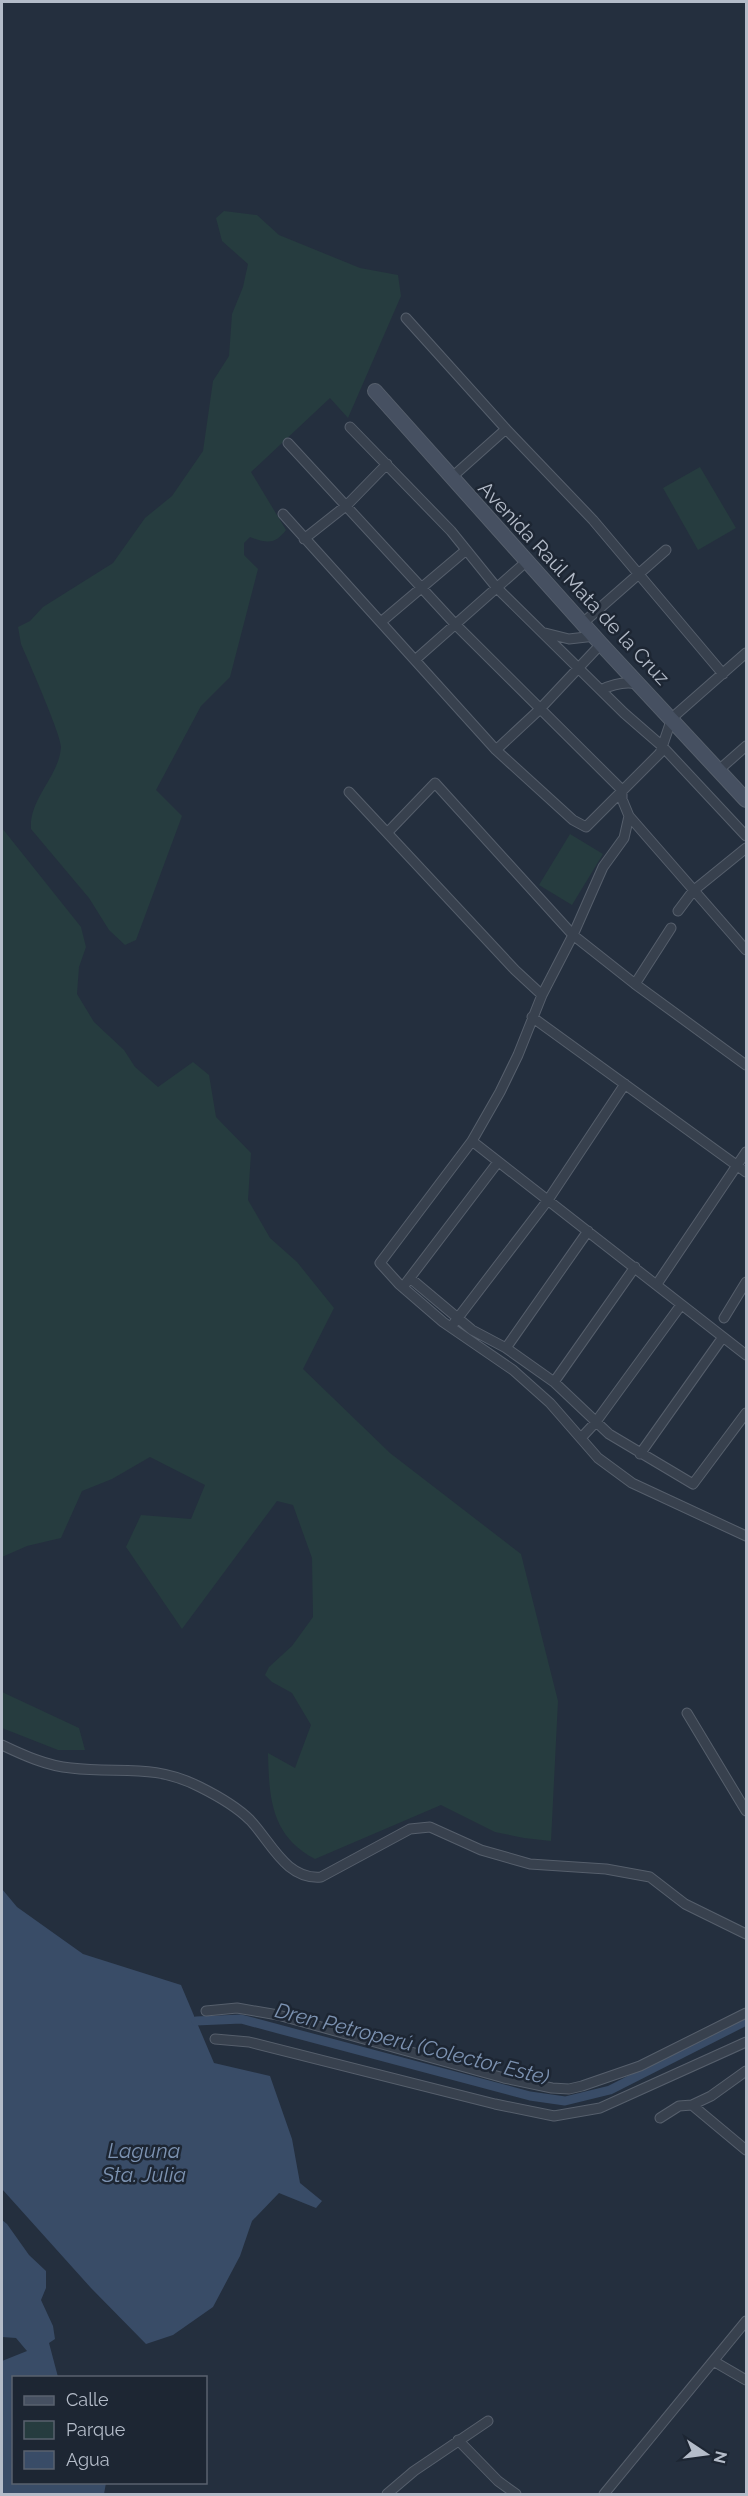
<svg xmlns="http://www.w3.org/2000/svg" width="748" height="2496" viewBox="0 0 748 2496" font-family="Raleway,sans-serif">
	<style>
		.green { fill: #263c3f }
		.water { fill: #394c67 }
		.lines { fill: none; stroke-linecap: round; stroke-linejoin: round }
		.canal { stroke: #394c67; stroke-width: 9 }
		.street-casing { stroke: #565f6c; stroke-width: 11 }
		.secondary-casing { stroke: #565f6c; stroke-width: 16 }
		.street { stroke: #38414e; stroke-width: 9 }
		.secondary { stroke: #465061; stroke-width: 14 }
		.labels { text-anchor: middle; stroke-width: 5; stroke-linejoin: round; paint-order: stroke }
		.street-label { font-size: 20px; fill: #b4bcc9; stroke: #1d2633 }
		.water-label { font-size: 21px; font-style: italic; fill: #7c92b1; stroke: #1d2633 }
	</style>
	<rect width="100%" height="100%" fill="#242f3e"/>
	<!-- green -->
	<path class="green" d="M 224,211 L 257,215 L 279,235 L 360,268 L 398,275 L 401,296 L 348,418 L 330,398 L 251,472 L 286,530 C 275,545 266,543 250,537 L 244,543 L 244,555 L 258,569 L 230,677 L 201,706 L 156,790 L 182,816 L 136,940 L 125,945 L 109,930 L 89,898 L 31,829 C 29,798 59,777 61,747 C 62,737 28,660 21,644 L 18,627 L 30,621 L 43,607 L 113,563 L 145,518 L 172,496 L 203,451 L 213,381 L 229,356 L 232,314 L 243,287 L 248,264 L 222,241 L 216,218 Z
		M 700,467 L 736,528 L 698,550 L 663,488 Z
		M 2,828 L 81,927 L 86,947 L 79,967 L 77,994 L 94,1022 L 124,1050 L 135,1067 L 158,1087 L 193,1062 L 209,1075 L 216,1117 L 251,1153 L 248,1200 L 270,1238 L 297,1262 L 334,1308 L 303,1369 L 390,1453 L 521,1554 L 558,1701 L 551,1841 L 524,1838 L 495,1832 L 441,1805 L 315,1859 C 271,1836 269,1798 268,1753 L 295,1768 L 311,1725 L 292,1693 L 272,1682 L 265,1675 L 269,1667 L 292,1646 L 313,1617 L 312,1558 L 293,1505 L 277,1501 L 182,1629 L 126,1547 L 141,1515 L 191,1519 L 205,1485 L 150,1457 L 112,1479 L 82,1491 L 61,1538 L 27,1546 L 2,1557 Z
		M 570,834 L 603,854 L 572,905 L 539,885 Z
		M 2,1692 L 79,1728 L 85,1750 L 58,1750 L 2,1728 Z"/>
	<!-- water -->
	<path class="water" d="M 2,1889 L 17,1907 L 83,1954 L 181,1985 L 214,2063 L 270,2076 L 292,2139 L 300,2183 L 322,2201 L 316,2208 L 279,2193 L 252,2221 L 240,2256 L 213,2307 L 173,2335 L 146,2344 L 91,2288 L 2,2189 Z
		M 2,2220 L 7,2224 L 29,2255 L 46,2271 L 46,2288 L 41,2300 L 53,2326 L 55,2339 L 49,2343 L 58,2377 L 14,2378 L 14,2482 L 106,2483 L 104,2494 L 2,2494 L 2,2361 L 27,2351 L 16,2338 L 2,2337 Z"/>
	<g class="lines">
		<!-- canal -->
		<path class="canal" d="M 196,2021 L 241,2019 L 530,2096 L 565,2101 L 610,2090 L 746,2021"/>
		<!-- street casing -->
		<g class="street-casing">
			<path id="street" d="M 406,318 L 506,429 L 593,520 L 723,674
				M 350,427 L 451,531 L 497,588 L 624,713 L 662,746 L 746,836
				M 288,443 L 455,624 L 622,790 L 622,799 L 629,816 L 746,950
				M 451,478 L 506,429
				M 283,514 L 496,750 L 573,820 L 586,827 L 660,753 L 672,718 L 746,653
				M 304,539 L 347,505 L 387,464
				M 381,622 L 465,551
				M 584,622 L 666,550
				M 545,633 L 569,639 L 595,636
				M 415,660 L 527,561
				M 601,690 C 613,684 625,681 638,684
				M 496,750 L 539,710 L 601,644
				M 720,769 L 746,746
				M 349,792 L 515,970 L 542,995
				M 629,816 L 624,838 L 603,867 L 573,935 L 542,995 L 518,1055 L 500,1092 L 472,1141 L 380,1263 L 399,1284 L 443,1322 L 513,1370 L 550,1403 L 598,1458 L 632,1483 L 746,1536
				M 388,832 L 435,783 L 573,935 L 635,984 L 746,1065
				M 678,911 L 693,891 L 746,848
				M 635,984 L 671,928
				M 532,1017 L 746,1172
				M 472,1141 L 746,1355
				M 410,1278 L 472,1330 L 506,1348 L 554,1382 L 609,1434 L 693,1484 L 746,1413
				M 406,1283 L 498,1162
				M 657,1284 L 746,1152
				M 724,1318 L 746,1282
				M 454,1323 L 548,1200 L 625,1084
				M 506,1348 L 588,1231
				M 554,1382 L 635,1267
				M 581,1438 L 595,1423 L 681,1305
				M 640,1454 L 723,1337
				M 687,1713 L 746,1811
				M 2,1745 C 23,1755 47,1766 71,1768 C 120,1774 153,1763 200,1787 C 218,1796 236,1806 250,1820 C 271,1842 286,1880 321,1877 L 410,1829 L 430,1827 L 481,1850 L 530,1864 L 606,1869 L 650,1877 L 685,1904 L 746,1934
				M 206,2011 L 237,2008 L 278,2015 L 504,2078 L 552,2088 L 569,2089 L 582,2086 L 640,2066 L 746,2013
				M 215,2039 L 249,2042 L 495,2104 L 554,2116 L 600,2108 L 746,2042
				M 692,2105 L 746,2150
				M 660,2118 L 679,2106 L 692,2105 L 711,2096 L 746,2071
				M 715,2362 L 746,2380
				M 458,2440 L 498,2481 L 516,2494
				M 387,2494 L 414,2471 L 488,2421
				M 604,2494 L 746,2321"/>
		</g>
		<!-- secondary casing -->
		<g class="secondary-casing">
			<path id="secondary" d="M 375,391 L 601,644 L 746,800"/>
		</g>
		<!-- street -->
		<use href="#street" class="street"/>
		<!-- secondary -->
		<use href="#secondary" class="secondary"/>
	</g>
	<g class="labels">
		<!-- street labels -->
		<g class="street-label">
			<text transform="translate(574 583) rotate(47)" y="7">Avenida Raúl Mata de la Cruz</text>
		</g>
		<!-- water labels -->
		<g class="water-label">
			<text transform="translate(412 2044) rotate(14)" y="7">Dren Petroperú (Colector Este)</text>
			<text x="144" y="2158">Laguna<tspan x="144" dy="24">Sta. Julia</tspan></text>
		</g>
	</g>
	<!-- border -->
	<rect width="748" height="2496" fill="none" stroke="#b4bcc9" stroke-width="6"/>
	<!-- legend -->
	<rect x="12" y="2376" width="195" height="108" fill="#1d2633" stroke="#59626f" stroke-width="1.5"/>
	<rect x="24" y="2396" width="30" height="9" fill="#465061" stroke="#59626f" stroke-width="1.5"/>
	<text x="66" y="2406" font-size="18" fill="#b4bcc9">Calle</text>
	<rect x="24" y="2421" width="30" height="18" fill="#263c3f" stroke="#59626f" stroke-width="1.5"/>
	<text x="66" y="2436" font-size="18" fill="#b4bcc9">Parque</text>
	<rect x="24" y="2451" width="30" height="18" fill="#394c67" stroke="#59626f" stroke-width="1.5"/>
	<text x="66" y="2466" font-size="18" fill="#b4bcc9">Agua</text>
	<!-- north arrow -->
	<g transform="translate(706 2454) rotate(103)" stroke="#1d2633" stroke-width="4.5" paint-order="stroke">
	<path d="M0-4.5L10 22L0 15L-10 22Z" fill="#b4bcc9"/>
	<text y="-9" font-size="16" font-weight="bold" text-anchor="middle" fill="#b4bcc9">N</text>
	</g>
</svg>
